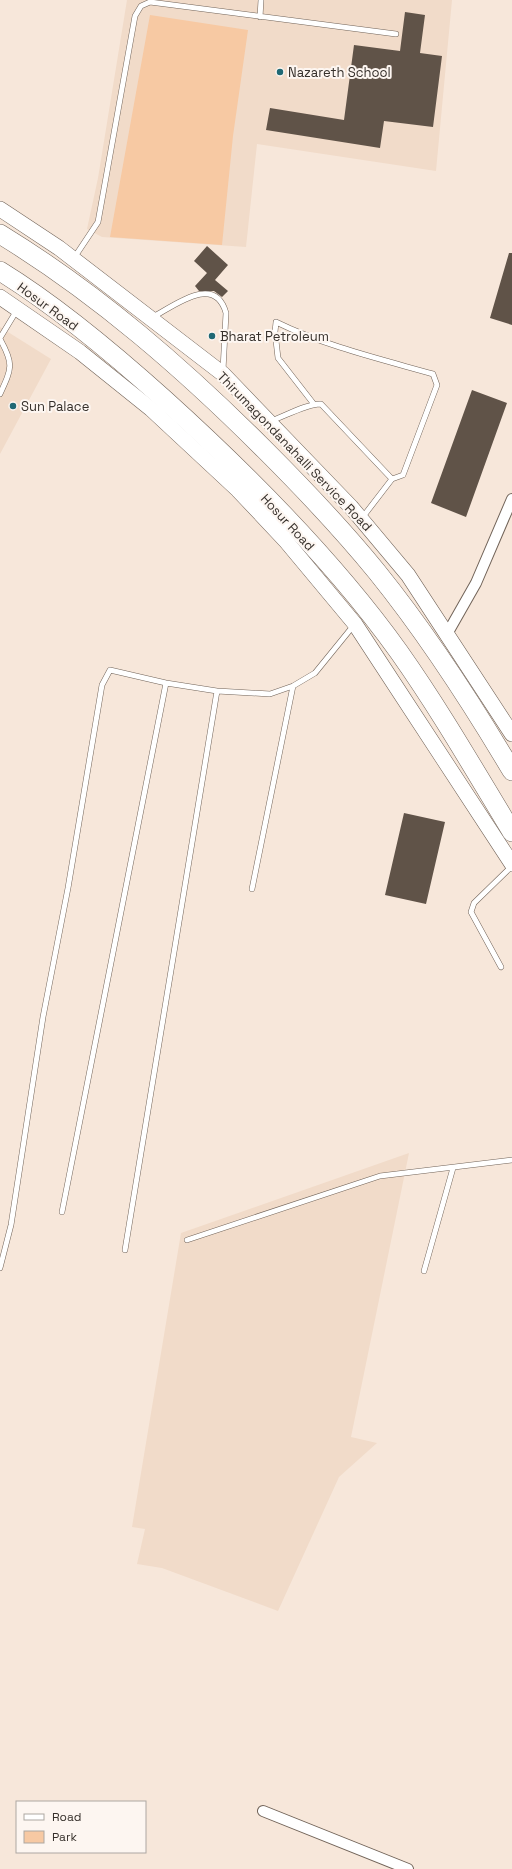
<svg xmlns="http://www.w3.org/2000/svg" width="512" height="1869" viewBox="0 0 512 1869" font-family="'Space Grotesk',sans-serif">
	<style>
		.built { fill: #f1dbc9 }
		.green { fill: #f7c9a3 }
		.building { fill: #605348 }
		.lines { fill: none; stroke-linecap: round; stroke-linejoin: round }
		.lane-casing { stroke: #716358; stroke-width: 6 }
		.street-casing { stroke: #716358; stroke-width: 12 }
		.secondary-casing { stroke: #716358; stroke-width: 16 }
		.highway-casing { stroke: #716358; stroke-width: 20 }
		.lane { stroke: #fff; stroke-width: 5 }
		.street { stroke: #fff; stroke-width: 10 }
		.secondary { stroke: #fff; stroke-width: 15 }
		.highway { stroke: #fff; stroke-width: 19 }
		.poi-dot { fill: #1f6874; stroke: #fdf6f1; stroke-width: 1.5 }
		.labels { text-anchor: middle; stroke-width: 4; stroke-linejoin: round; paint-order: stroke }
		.poi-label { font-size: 13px; fill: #36302b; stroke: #fdf6f1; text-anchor: start }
		.street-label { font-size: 13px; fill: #36302b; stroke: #fdf6f1 }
	</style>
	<rect width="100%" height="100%" fill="#f7e7da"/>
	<!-- built -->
	<path class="built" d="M 127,0 L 452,0 L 436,171 L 257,144 L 246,247 L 102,237 L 87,229 L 98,178 Z
		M 0,327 L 51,359 L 0,454 Z
		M 409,1153 L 351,1437 L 377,1443 L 339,1477 L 278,1611 L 162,1568 L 137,1564 L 145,1529 L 132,1527 L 181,1233 Z"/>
	<!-- green -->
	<path class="green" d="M 150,15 L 248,30 L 233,136 L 222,245 L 110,237 Z"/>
	<!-- building -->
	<path class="building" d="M 405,12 L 425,15 L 420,53 L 442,56 L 433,127 L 384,121 L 380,148 L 266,130 L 270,108 L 344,120 L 354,45 L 400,51 Z
		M 207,246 L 228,265 L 215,280 L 228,291 L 222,297 L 214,291 L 199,291 L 195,286 L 207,273 L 194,261 Z
		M 509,253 L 512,253 L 512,325 L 490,318 Z
		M 472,390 L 507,403 L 466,517 L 431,503 Z
		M 404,813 L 445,822 L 426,904 L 385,895 Z"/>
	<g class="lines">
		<!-- lane casing -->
		<g class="lane-casing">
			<path id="lane" d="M 260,17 L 261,0
				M 74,258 L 98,222 L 135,16 L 141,6 L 150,2 L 396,34
				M 153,317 C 174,306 215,273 226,313 L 223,370
				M 0,338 L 17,310
				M 0,339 C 14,364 12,368 0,394
				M 313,403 L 278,358 L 275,332 L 276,322 C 325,346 380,359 433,374 L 437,385 L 403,475 L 392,479 L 362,518
				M 271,421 C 285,416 309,403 321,404 L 392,479
				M 252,889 L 293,686
				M 501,967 L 471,912 L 474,903 L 512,866
				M 62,1212 L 166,683
				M 187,1240 L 380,1176 L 512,1160
				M 125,1250 L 217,691
				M 0,1268 L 11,1225 L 43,1017 L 68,888 L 102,685 L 110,670 L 166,683 L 217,691 L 270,694 L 293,686 L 315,673 L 354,625
				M 424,1271 L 453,1168"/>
		</g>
		<!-- street casing -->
		<g class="street-casing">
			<path id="street" d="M 447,634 L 476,583 L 512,499
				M 263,1811 L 408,1869"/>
		</g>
		<!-- secondary casing -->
		<g class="secondary-casing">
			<path id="secondary" d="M 0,209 L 59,248 L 223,374 L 351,507 L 408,575 L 512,734
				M 0,297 L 80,352 L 151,409 L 238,490 L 285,540 L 355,624 L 512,864"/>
		</g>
		<!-- highway casing -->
		<g class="highway-casing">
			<path id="highway" d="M 0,234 C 98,294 184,369 265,450 C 304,489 342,529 377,572 C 427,634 471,702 512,771
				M 0,271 C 57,306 114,354 164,399 C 247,474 334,561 399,652 C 440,710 475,771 512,832"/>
		</g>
		<!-- lane -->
		<use href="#lane" class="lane"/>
		<!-- street -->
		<use href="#street" class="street"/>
		<!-- secondary -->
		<use href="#secondary" class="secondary"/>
		<!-- highway -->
		<use href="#highway" class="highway"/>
	</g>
	<!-- markers -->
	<g class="poi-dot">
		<circle cx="280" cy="72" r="4"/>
		<circle cx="212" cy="336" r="4"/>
		<circle cx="13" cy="406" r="4"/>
	</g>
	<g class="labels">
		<!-- poi labels -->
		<g class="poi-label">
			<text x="288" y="77">Nazareth School</text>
			<text x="220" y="341">Bharat Petroleum</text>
			<text x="21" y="411">Sun Palace</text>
		</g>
		<!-- street labels -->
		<g class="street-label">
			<text transform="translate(48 306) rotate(36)" y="5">Hosur Road</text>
			<text transform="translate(295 451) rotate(46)" y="5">Thirumagondanahalli Service Road</text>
			<text transform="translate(288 522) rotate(47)" y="5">Hosur Road</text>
		</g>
	</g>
	<!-- legend -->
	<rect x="16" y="1801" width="130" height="52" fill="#fdf6f1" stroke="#ada7a2"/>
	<rect x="24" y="1814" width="20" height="6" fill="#ffffff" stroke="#ada7a2"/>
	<text x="52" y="1821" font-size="12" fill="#36302b">Road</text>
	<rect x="24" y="1831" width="20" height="12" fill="#f7c9a3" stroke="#ada7a2"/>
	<text x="52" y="1841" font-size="12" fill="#36302b">Park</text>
</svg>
